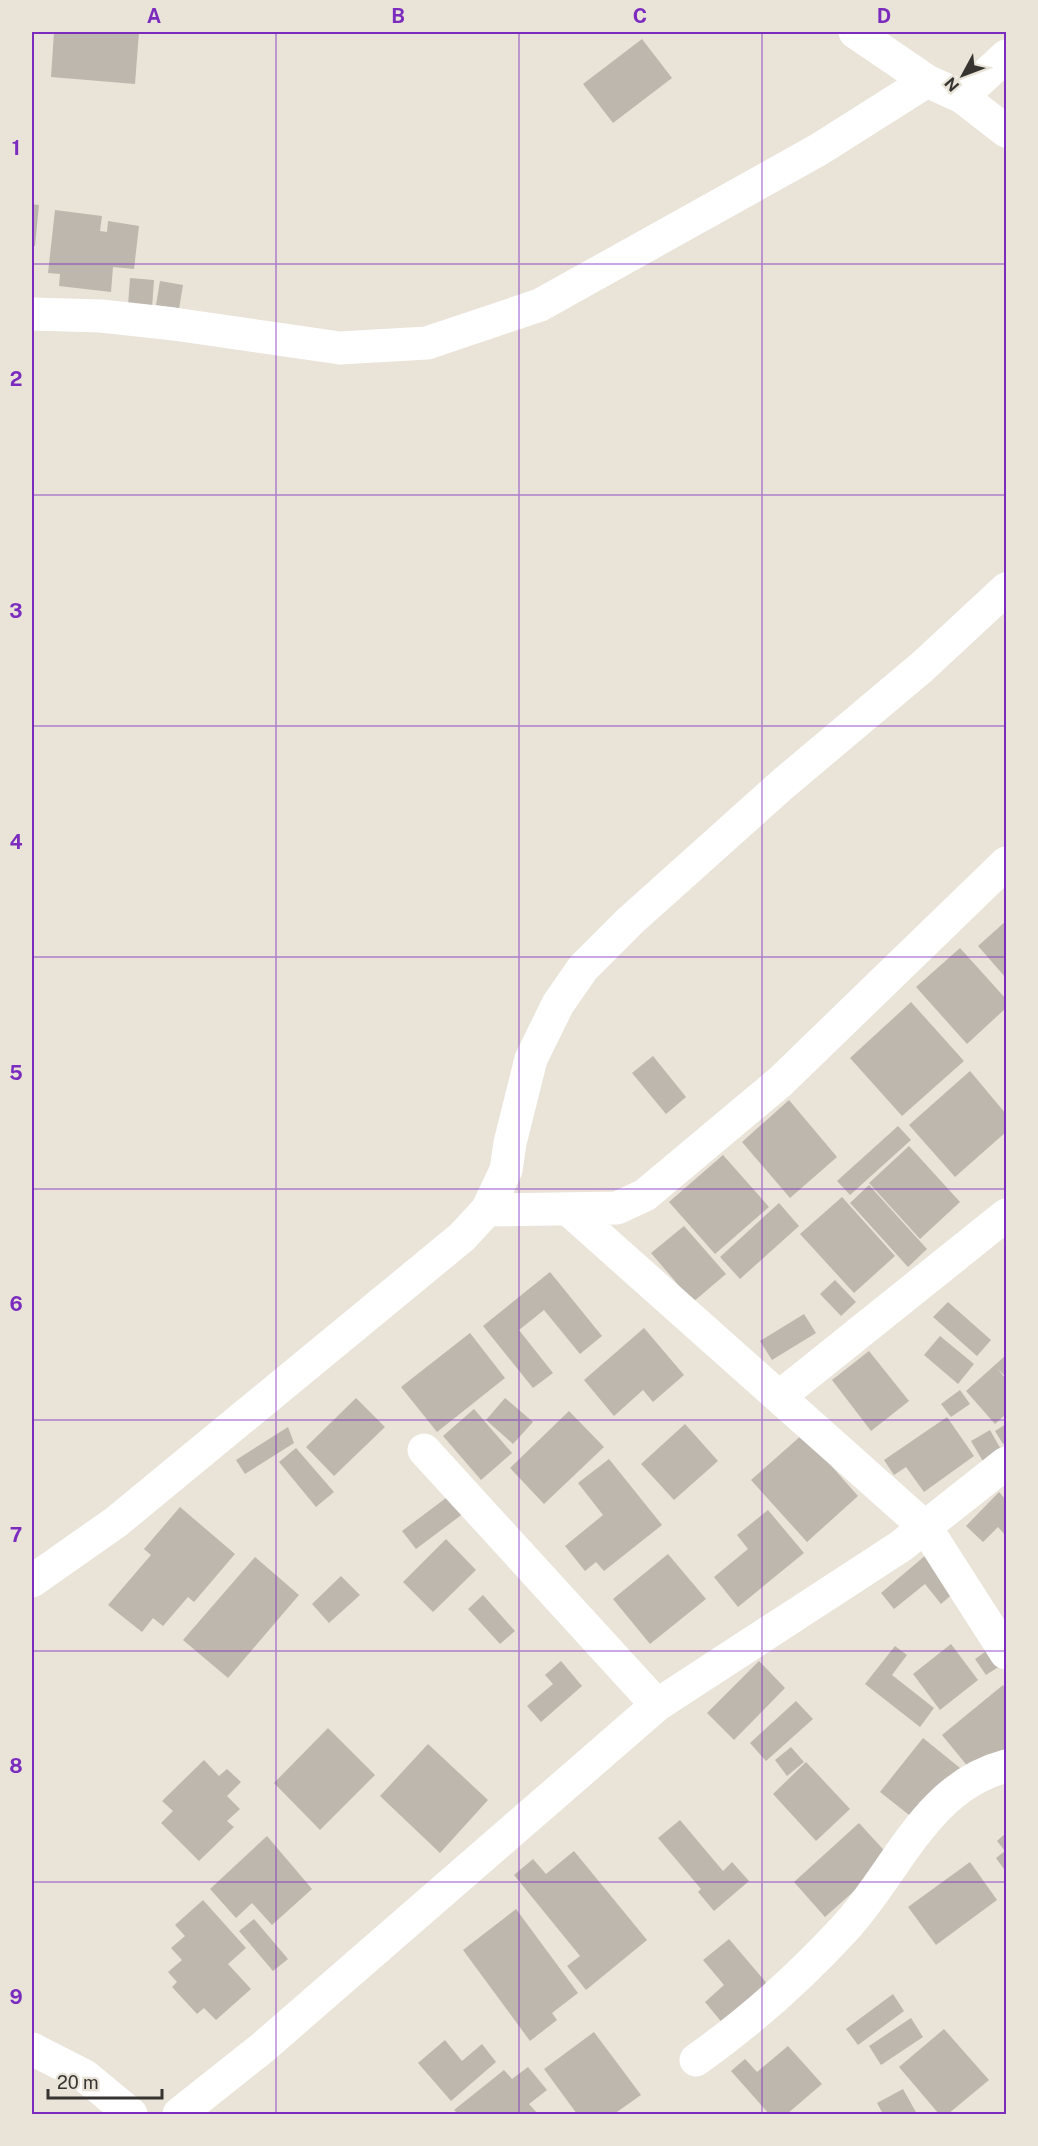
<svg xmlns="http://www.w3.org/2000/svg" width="1038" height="2146" viewBox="0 0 1038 2146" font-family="'Public Sans',sans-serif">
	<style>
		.building { fill: #bdb7ad }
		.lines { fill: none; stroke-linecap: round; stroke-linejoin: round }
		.minor { stroke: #fff; stroke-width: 33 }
		.grid { fill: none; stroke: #7b2cbf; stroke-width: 1.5; stroke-opacity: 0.55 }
		.neatline { fill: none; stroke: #7b2cbf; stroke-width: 2 }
		.grid-label { font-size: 20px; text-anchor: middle; font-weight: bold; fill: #7b2cbf }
	</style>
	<rect width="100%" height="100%" fill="#e9e3d8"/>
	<!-- building -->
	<path class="building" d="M 54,32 L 139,32 L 135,84 L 51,77 Z
		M 642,39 L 672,78 L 613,123 L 583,84 Z
		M 32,204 L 39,205 L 35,246 L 32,246 Z
		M 55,210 L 102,216 L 100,231 L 107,232 L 108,221 L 139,226 L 134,269 L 113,267 L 111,292 L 59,286 L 60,274 L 48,273 Z
		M 130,278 L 154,280 L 152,308 L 128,306 Z
		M 160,281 L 183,285 L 179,309 L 156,305 Z
		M 1006,921 L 1006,978 L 978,946 Z
		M 960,948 L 1006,999 L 1006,1008 L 967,1044 L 916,987 Z
		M 911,1002 L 964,1061 L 902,1116 L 850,1058 Z
		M 653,1056 L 686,1097 L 666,1114 L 632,1073 Z
		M 970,1071 L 1006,1114 L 1006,1132 L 955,1177 L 909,1125 Z
		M 789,1100 L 837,1157 L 790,1198 L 742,1142 Z
		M 898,1126 L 911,1140 L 850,1195 L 837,1181 Z
		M 909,1146 L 960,1202 L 920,1239 L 869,1183 Z
		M 723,1155 L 769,1207 L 715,1254 L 669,1202 Z
		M 869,1185 L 927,1249 L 908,1267 L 850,1203 Z
		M 842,1197 L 895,1256 L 854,1293 L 800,1234 Z
		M 779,1203 L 799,1226 L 740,1279 L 720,1257 Z
		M 684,1226 L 726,1274 L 693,1302 L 651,1253 Z
		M 550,1272 L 602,1336 L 580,1354 L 544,1310 L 519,1330 L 553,1373 L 533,1388 L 483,1326 Z
		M 835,1280 L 856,1302 L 841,1316 L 820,1294 Z
		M 948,1302 L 991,1340 L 977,1356 L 933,1317 Z
		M 804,1314 L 816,1333 L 772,1360 L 760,1341 Z
		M 644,1328 L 684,1375 L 653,1402 L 643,1390 L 614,1416 L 584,1380 Z
		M 470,1333 L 505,1378 L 437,1432 L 401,1387 Z
		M 940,1336 L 974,1364 L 958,1384 L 924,1355 Z
		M 869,1351 L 909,1401 L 871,1431 L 832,1380 Z
		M 1006,1355 L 1006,1377 L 997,1368 L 1006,1379 L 1006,1414 L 995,1424 L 966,1391 Z
		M 960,1390 L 970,1404 L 951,1417 L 941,1404 Z
		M 356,1398 L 385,1427 L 334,1476 L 306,1447 Z
		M 505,1398 L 533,1422 L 513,1444 L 486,1420 Z
		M 474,1409 L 512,1453 L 481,1480 L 443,1436 Z
		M 569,1411 L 604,1447 L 544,1504 L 510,1468 Z
		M 947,1417 L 974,1456 L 924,1492 L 906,1467 L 894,1475 L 884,1460 Z
		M 685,1424 L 718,1461 L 674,1500 L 641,1464 Z
		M 1006,1424 L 1006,1442 L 1003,1444 L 995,1431 Z
		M 288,1427 L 294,1443 L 245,1474 L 236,1460 Z
		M 990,1430 L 1003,1453 L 984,1463 L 971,1441 Z
		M 803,1434 L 858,1496 L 807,1542 L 751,1480 Z
		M 296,1448 L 334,1492 L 316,1507 L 279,1462 Z
		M 609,1459 L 662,1525 L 604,1571 L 596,1562 L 585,1571 L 565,1546 L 603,1515 L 578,1483 Z
		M 999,1492 L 1006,1500 L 1006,1536 L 998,1527 L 983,1542 L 966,1526 Z
		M 450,1495 L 464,1513 L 416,1549 L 402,1531 Z
		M 180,1507 L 235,1554 L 194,1602 L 188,1597 L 163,1626 L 153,1618 L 142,1632 L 108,1605 L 151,1555 L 144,1549 Z
		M 768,1510 L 804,1553 L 738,1607 L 714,1577 L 748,1549 L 737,1535 Z
		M 446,1539 L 476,1570 L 433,1612 L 403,1582 Z
		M 668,1554 L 706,1599 L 650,1644 L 613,1599 Z
		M 926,1555 L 956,1591 L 941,1604 L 925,1584 L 894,1609 L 881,1593 Z
		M 255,1557 L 299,1595 L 228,1678 L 183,1640 Z
		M 341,1576 L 360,1595 L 329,1623 L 312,1604 Z
		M 483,1595 L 515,1631 L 500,1644 L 468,1609 Z
		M 951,1644 L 978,1680 L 940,1710 L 913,1674 Z
		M 895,1646 L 907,1655 L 892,1675 L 934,1708 L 920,1727 L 865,1684 Z
		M 992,1647 L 1003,1664 L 986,1675 L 975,1659 Z
		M 561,1661 L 582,1686 L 541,1722 L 527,1706 L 553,1684 L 545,1675 Z
		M 759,1661 L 785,1688 L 734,1740 L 707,1713 Z
		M 1003,1685 L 1006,1690 L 1006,1748 L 974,1774 L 942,1735 Z
		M 796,1701 L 813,1719 L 766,1761 L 750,1743 Z
		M 328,1728 L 375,1775 L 320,1830 L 274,1783 Z
		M 923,1738 L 960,1768 L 918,1822 L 880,1792 Z
		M 428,1744 L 488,1800 L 440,1853 L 380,1796 Z
		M 791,1747 L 804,1762 L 787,1776 L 775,1760 Z
		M 204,1760 L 219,1776 L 227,1769 L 241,1782 L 227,1796 L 240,1809 L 227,1821 L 234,1827 L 199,1861 L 161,1823 L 173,1811 L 162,1801 Z
		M 806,1762 L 850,1809 L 816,1841 L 773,1794 Z
		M 680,1820 L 723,1871 L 732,1862 L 749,1881 L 714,1911 L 698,1892 L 701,1889 L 658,1838 Z
		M 859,1823 L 891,1858 L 825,1917 L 794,1882 Z
		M 1006,1833 L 1006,1872 L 996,1858 L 1005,1851 L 997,1841 Z
		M 267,1836 L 312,1889 L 272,1925 L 252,1903 L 236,1918 L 210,1889 Z
		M 574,1851 L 647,1940 L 586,1990 L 567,1966 L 580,1956 L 514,1875 L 533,1859 L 546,1874 Z
		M 970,1862 L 997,1900 L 936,1945 L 908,1907 Z
		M 203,1900 L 246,1948 L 228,1964 L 251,1989 L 216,2020 L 204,2008 L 197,2014 L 172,1987 L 177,1982 L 168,1972 L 182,1960 L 171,1948 L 185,1936 L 175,1925 Z
		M 516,1909 L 578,1993 L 552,2013 L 557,2020 L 530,2041 L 463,1950 Z
		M 254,1919 L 288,1959 L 273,1971 L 239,1931 Z
		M 729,1939 L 775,1993 L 729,2031 L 705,2002 L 724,1985 L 703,1960 Z
		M 893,1994 L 904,2011 L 858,2045 L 846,2029 Z
		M 911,2018 L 923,2037 L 881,2065 L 869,2046 Z
		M 944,2029 L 989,2080 L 948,2114 L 939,2114 L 899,2067 Z
		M 594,2032 L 641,2095 L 614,2114 L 577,2114 L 544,2069 Z
		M 445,2040 L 462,2061 L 482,2044 L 496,2062 L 451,2101 L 418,2063 Z
		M 788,2046 L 822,2084 L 787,2114 L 769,2114 L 731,2071 L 745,2059 L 757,2072 Z
		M 528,2067 L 547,2090 L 529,2104 L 538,2114 L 458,2114 L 454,2110 L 504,2070 L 512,2079 Z
		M 903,2089 L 917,2114 L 883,2114 L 877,2103 Z"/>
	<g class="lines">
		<!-- minor -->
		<path class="minor" d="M 855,32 L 927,81 L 962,97 L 1006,131
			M 962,97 L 1006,56
			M 32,314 L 101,316 L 174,324 L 340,348 L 427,343 L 540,305 L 818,150 L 927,81
			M 487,1210 L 617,1208 L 645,1195 L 781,1081 L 1006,863
			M 569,1210 L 926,1528 L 1006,1653
			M 779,1397 L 1006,1215
			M 424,1450 L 657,1705
			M 32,1581 L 116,1522 L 462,1237 L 487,1210 L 506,1170 L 510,1143 L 531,1059 L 558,1004 L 583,968 L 630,921 L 784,783 L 922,667 L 1006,589
			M 32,2049 L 85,2076 L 131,2114
			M 696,2060 C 751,2021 801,1976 846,1927 C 898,1870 926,1787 1006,1766
			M 179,2114 L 261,2049 L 657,1705 L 901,1546 L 1006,1463"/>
	</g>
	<!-- grid -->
	<path class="grid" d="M 276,32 L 276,2114M 519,32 L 519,2114M 762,32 L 762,2114M 32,264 L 1006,264M 32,495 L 1006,495M 32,726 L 1006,726M 32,957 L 1006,957M 32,1189 L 1006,1189M 32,1420 L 1006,1420M 32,1651 L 1006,1651M 32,1882 L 1006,1882"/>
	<!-- border -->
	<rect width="1038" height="2146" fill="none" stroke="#e9e3d8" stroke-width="66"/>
	<!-- north arrow -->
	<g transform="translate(963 75) rotate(229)" stroke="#e9e3d8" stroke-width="4.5" paint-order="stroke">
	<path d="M0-4.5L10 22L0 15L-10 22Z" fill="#363430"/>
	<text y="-9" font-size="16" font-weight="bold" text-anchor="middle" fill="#363430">N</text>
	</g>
	<!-- scale -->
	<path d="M48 2089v9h114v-9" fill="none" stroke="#363430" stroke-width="3"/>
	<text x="57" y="2089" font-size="18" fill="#363430" stroke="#e9e3d8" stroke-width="4.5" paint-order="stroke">20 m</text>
	<rect x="33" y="33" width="972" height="2080" class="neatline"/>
	<g class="grid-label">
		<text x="154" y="23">A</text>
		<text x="398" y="23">B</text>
		<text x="640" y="23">C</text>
		<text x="884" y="23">D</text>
		<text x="16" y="155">1</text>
		<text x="16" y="386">2</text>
		<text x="16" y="618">3</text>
		<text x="16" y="849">4</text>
		<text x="16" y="1080">5</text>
		<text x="16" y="1311">6</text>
		<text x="16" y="1542">7</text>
		<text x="16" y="1773">8</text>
		<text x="16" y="2004">9</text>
	</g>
</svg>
